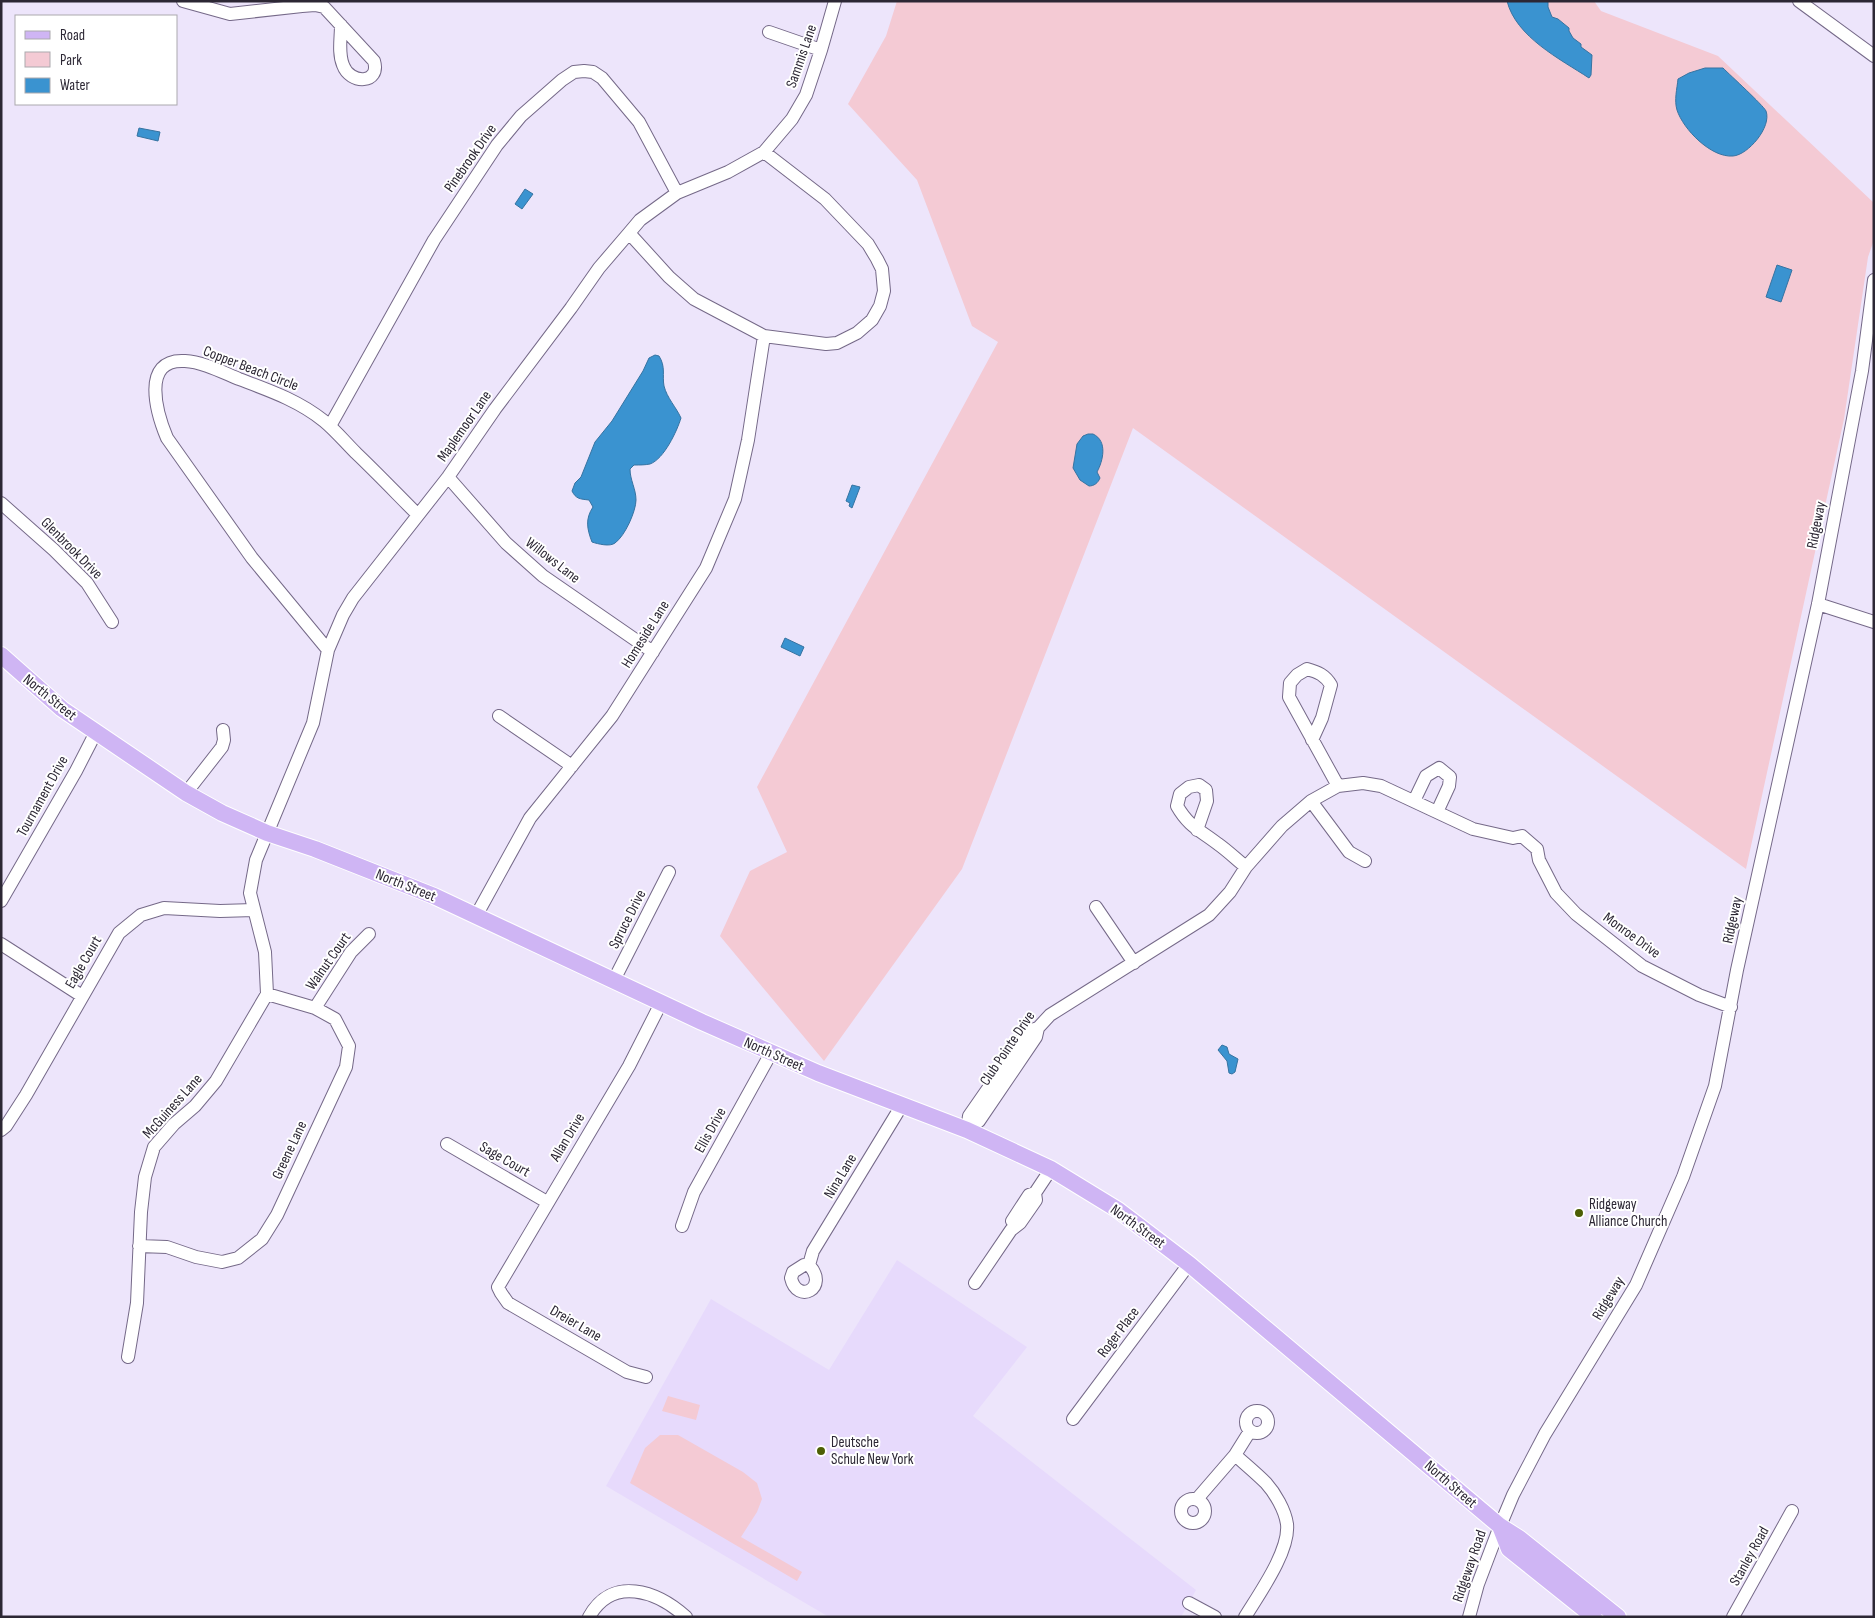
<svg xmlns="http://www.w3.org/2000/svg" width="1875" height="1618" viewBox="0 0 1875 1618" font-family="'Sofia Sans Condensed',sans-serif">
	<style>
		.built { fill: #e7dafc }
		.green { fill: #f4cad4 }
		.water { fill: #3a93d0; stroke: #3673a1 }
		.lines { fill: none; stroke-linecap: round; stroke-linejoin: round }
		.minor-casing { stroke: #756988; stroke-width: 14 }
		.major-casing { stroke: #fff; stroke-width: 18 }
		.minor { stroke: #fff; stroke-width: 12 }
		.major { stroke: #cfb5f4; stroke-width: 16 }
		.poi-dot { fill: #4d5f05; stroke: #fff; stroke-width: 2 }
		.labels { text-anchor: middle; stroke-width: 4; stroke-linejoin: round; paint-order: stroke }
		.street-label { font-size: 15px; fill: #2c2734; stroke: #fff }
		.poi-label { font-size: 15px; fill: #2c2734; stroke: #fff; text-anchor: start }
	</style>
	<rect width="100%" height="100%" fill="#ede5fb"/>
	<!-- built -->
	<path class="built" d="M 897,1260 L 1027,1347 L 973,1416 L 1196,1590 L 1181,1617 L 829,1617 L 606,1486 L 711,1299 L 829,1370 Z"/>
	<!-- green -->
	<path class="green" d="M 897,1 L 1594,1 L 1601,11 L 1718,56 L 1874,203 L 1874,240 L 1868,257 L 1844,419 L 1746,869 L 1133,428 L 962,869 L 824,1061 L 720,936 L 750,871 L 787,852 L 757,787 L 998,342 L 972,326 L 917,180 L 848,104 L 886,36 Z
		M 668,1396 L 700,1405 L 696,1420 L 662,1411 Z
		M 660,1435 L 678,1435 L 743,1472 L 757,1483 L 762,1499 L 757,1512 L 741,1537 L 802,1572 L 797,1581 L 630,1483 L 645,1448 Z"/>
	<!-- water -->
	<path class="water" d="M 1507,1 L 1548,1 L 1548,7 L 1552,17 L 1558,19 L 1569,28 L 1569,31 L 1573,38 L 1581,44 L 1581,47 L 1592,55 L 1591,75 L 1589,78 C 1560,59 1516,37 1507,1 Z
		M 1705,68 L 1723,68 C 1731,76 1763,105 1766,111 C 1772,127 1748,155 1733,156 C 1711,158 1683,129 1677,110 C 1674,100 1677,89 1678,79 L 1689,73 Z
		M 139,128 L 160,132 L 158,141 L 137,136 Z
		M 525,189 L 533,194 L 522,209 L 515,204 Z
		M 1777,265 L 1792,270 L 1781,302 L 1766,297 Z
		M 655,355 L 659,356 C 666,367 662,375 664,386 C 667,398 676,407 681,418 C 677,431 664,459 650,464 C 645,465 640,465 634,465 L 630,469 C 630,480 636,489 636,500 C 636,511 625,536 615,543 C 610,547 598,544 592,542 C 587,529 585,519 593,507 L 589,500 C 580,499 576,499 572,491 L 575,483 L 581,477 L 595,442 L 612,421 L 643,371 L 649,358 Z
		M 1088,434 L 1093,434 C 1108,441 1103,461 1097,472 L 1100,478 C 1098,483 1094,486 1089,486 L 1080,480 L 1073,468 L 1077,444 L 1083,436 Z
		M 852,485 L 860,487 L 852,508 L 849,506 L 850,503 L 846,501 Z
		M 785,638 L 804,647 L 800,656 L 781,647 Z
		M 1222,1045 L 1227,1047 L 1229,1054 L 1238,1059 L 1235,1072 L 1232,1074 L 1229,1073 L 1227,1061 L 1218,1050 Z"/>
	<g class="lines">
		<!-- minor casing -->
		<g class="minor-casing">
			<path id="minor" d="M 183,1 L 230,14 L 302,6 L 315,5 L 324,7 L 374,61 C 381,84 350,85 343,65 C 338,53 341,38 341,25
				M 1799,1 L 1874,56
				M 769,32 L 821,50
				M 629,233 L 669,277 L 694,299 L 764,336 L 826,344 L 837,343 L 857,333 L 872,320 L 880,306 L 884,291 L 882,269 L 877,259 L 868,244 L 825,199 L 764,152
				M 330,426 L 434,240 L 497,145 L 521,116 L 562,80 L 574,72 L 584,71 L 593,72 L 602,78 L 639,122 L 677,193
				M 448,477 L 506,543 L 543,576 L 653,652
				M 1,503 L 54,550 L 87,583 L 112,622
				M 1818,604 L 1874,622
				M 328,650 L 252,558 L 167,438 C 157,414 140,358 185,361 C 203,362 222,372 239,379 C 268,390 298,400 324,421 C 335,430 345,442 356,453 C 377,473 397,494 418,515
				M 499,716 L 572,766
				M 1312,740 L 1322,718 L 1331,685 C 1325,675 1318,672 1307,669 L 1297,675 L 1290,683 L 1289,697 L 1338,786
				M 186,793 L 222,747 L 224,740 L 223,730
				M 1311,801 L 1349,852 L 1365,861
				M 1414,801 L 1426,776 L 1439,768 L 1450,777 L 1449,786 L 1437,812
				M 1197,830 L 1207,801 L 1206,790 L 1199,785 L 1189,787 L 1180,794 L 1177,806 C 1189,827 1200,830 1218,844 C 1228,851 1237,860 1246,867
				M 1,901 L 76,771 L 96,732
				M 1096,907 L 1134,963
				M 476,916 L 530,818 L 612,716 L 706,568 L 735,499 L 748,440 L 764,336
				M 1,944 L 82,996
				M 614,980 L 669,872
				M 315,1008 L 351,952 L 369,934
				M 1,1130 L 6,1126 L 26,1095 L 119,933 L 141,915 L 164,908 L 220,911 L 254,910
				M 967,1130 L 979,1121 L 1036,1037 L 1038,1028 L 1050,1015 L 1209,915 L 1230,892 L 1246,867 L 1282,826 L 1311,801 L 1338,786 L 1363,783 L 1381,786 L 1473,829 L 1513,838 L 1522,836 L 1537,849 L 1539,860 L 1556,893 L 1576,914 L 1642,966 L 1699,995 L 1731,1007
				M 967,1130 L 969,1116 L 1028,1031 L 1038,1028
				M 447,1144 L 547,1202
				M 1012,1221 L 1029,1195 L 1035,1193
				M 682,1226 L 694,1192 L 771,1053
				M 139,1246 L 167,1247 L 196,1257 L 222,1262 L 238,1258 L 262,1239 L 277,1215 L 346,1067 L 349,1046 L 335,1019 L 315,1008 L 267,994
				M 804,1265 L 809,1265 C 830,1288 797,1305 791,1278 L 793,1272 Z
				M 809,1265 L 813,1251 L 902,1105
				M 975,1283 L 1011,1230 L 1020,1223 L 1036,1200 L 1035,1193 L 1051,1169
				M 128,1357 L 137,1303 L 141,1212 L 145,1177 L 154,1147 L 174,1124 L 195,1106 L 216,1081 L 267,994 L 265,952 L 250,893 L 256,860 L 313,723 L 328,650 L 343,615 L 353,598 L 448,477 L 495,409 L 571,308 L 599,268 L 629,233 L 640,220 L 677,193 L 728,172 L 764,152 L 792,119 L 806,95 L 821,50 L 835,1
				M 646,1377 L 627,1372 L 508,1303 L 501,1293 L 498,1287 L 629,1066 L 661,1003
				M1246 1422a11 11 0 1 1 22 0a11 11 0 1 1-22 0Z
				M 1073,1419 L 1189,1264
				M 1235,1455 C 1245,1464 1256,1473 1266,1483 C 1275,1493 1285,1510 1287,1524 C 1290,1551 1259,1594 1245,1617
				M 1197,1499 L 1235,1455 L 1250,1431
				M1181 1511a12 12 0 1 1 24 0a12 12 0 1 1-24 0Z
				M 1189,1603 L 1215,1617
				M 589,1617 C 612,1575 657,1591 686,1617
				M 1469,1617 L 1478,1584 L 1500,1526 L 1513,1495 L 1545,1434 L 1636,1285 L 1683,1177 L 1715,1086 L 1737,970 L 1818,604 L 1862,371 L 1874,280
				M 1733,1617 L 1792,1511"/>
		</g>
		<!-- major casing -->
		<g class="major-casing">
			<path id="major" d="M 1,655 L 62,709 L 186,793 L 222,813 L 267,833 L 315,849 L 434,896 L 702,1022 L 818,1073 L 967,1130 L 1051,1169 L 1118,1210 L 1189,1264 L 1500,1526 L 1519,1538 L 1618,1617
				M 1500,1526 L 1509,1549 L 1594,1617"/>
		</g>
		<!-- minor -->
		<use href="#minor" class="minor"/>
		<!-- major -->
		<use href="#major" class="major"/>
	</g>
	<!-- markers -->
	<g class="poi-dot">
		<circle cx="1579" cy="1213" r="5"/>
		<circle cx="821" cy="1451" r="5"/>
	</g>
	<g class="labels">
		<!-- street labels -->
		<g class="street-label">
			<text transform="translate(801 56) rotate(-71)" y="5">Sammis Lane</text>
			<text transform="translate(470 158) rotate(-55)" y="5">Pinebrook Drive</text>
			<text transform="translate(251 368) rotate(21)" y="5">Copper Beach Circle</text>
			<text transform="translate(464 426) rotate(-55)" y="5">Maplemoor Lane</text>
			<text transform="translate(1816 525) rotate(-79)" y="5">Ridgeway</text>
			<text transform="translate(72 548) rotate(45)" y="5">Glenbrook Drive</text>
			<text transform="translate(553 560) rotate(38)" y="5">Willows Lane</text>
			<text transform="translate(645 634) rotate(-58)" y="5">Homeside Lane</text>
			<text transform="translate(50 697) rotate(39)" y="5">North Street</text>
			<text transform="translate(42 796) rotate(-61)" y="5">Tournament Drive</text>
			<text transform="translate(406 885) rotate(22)" y="5">North Street</text>
			<text transform="translate(627 919) rotate(-63)" y="5">Spruce Drive</text>
			<text transform="translate(1732 920) rotate(-78)" y="5">Ridgeway</text>
			<text transform="translate(1632 935) rotate(36)" y="5">Monroe Drive</text>
			<text transform="translate(328 961) rotate(-55)" y="5">Walnut Court</text>
			<text transform="translate(83 962) rotate(-60)" y="5">Eagle Court</text>
			<text transform="translate(1007 1048) rotate(-56)" y="5">Club Pointe Drive</text>
			<text transform="translate(774 1054) rotate(24)" y="5">North Street</text>
			<text transform="translate(172 1106) rotate(-48)" y="5">McGuiness Lane</text>
			<text transform="translate(710 1130) rotate(-61)" y="5">Ellis Drive</text>
			<text transform="translate(567 1137) rotate(-59)" y="5">Allan Drive</text>
			<text transform="translate(289 1150) rotate(-65)" y="5">Greene Lane</text>
			<text transform="translate(505 1159) rotate(30)" y="5">Sage Court</text>
			<text transform="translate(840 1176) rotate(-59)" y="5">Nina Lane</text>
			<text transform="translate(1138 1226) rotate(36)" y="5">North Street</text>
			<text transform="translate(1608 1298) rotate(-59)" y="5">Ridgeway</text>
			<text transform="translate(576 1323) rotate(30)" y="5">Dreier Lane</text>
			<text transform="translate(1118 1332) rotate(-53)" y="5">Roger Place</text>
			<text transform="translate(1451 1484) rotate(41)" y="5">North Street</text>
			<text transform="translate(1749 1556) rotate(-61)" y="5">Stanley Road</text>
			<text transform="translate(1469 1566) rotate(-71)" y="5">Ridgeway Road</text>
		</g>
		<!-- poi labels -->
		<g class="poi-label">
			<text x="1589" y="1209">Ridgeway<tspan x="1589" dy="17">Alliance Church</tspan></text>
			<text x="831" y="1447">Deutsche<tspan x="831" dy="17">Schule New York</tspan></text>
		</g>
	</g>
	<!-- border -->
	<rect width="1875" height="1618" fill="none" stroke="#2c2734" stroke-width="5"/>
	<!-- legend -->
	<rect x="15" y="15" width="162" height="90" fill="#ffffff" stroke="#aba9ae"/>
	<rect x="25" y="31" width="25" height="8" fill="#cfb5f4" stroke="#aba9ae"/>
	<text x="60" y="40" font-size="15" fill="#2c2734">Road</text>
	<rect x="25" y="52" width="25" height="15" fill="#f4cad4" stroke="#aba9ae"/>
	<text x="60" y="65" font-size="15" fill="#2c2734">Park</text>
	<rect x="25" y="78" width="25" height="15" fill="#3a93d0" stroke="#aba9ae"/>
	<text x="60" y="90" font-size="15" fill="#2c2734">Water</text>
</svg>
